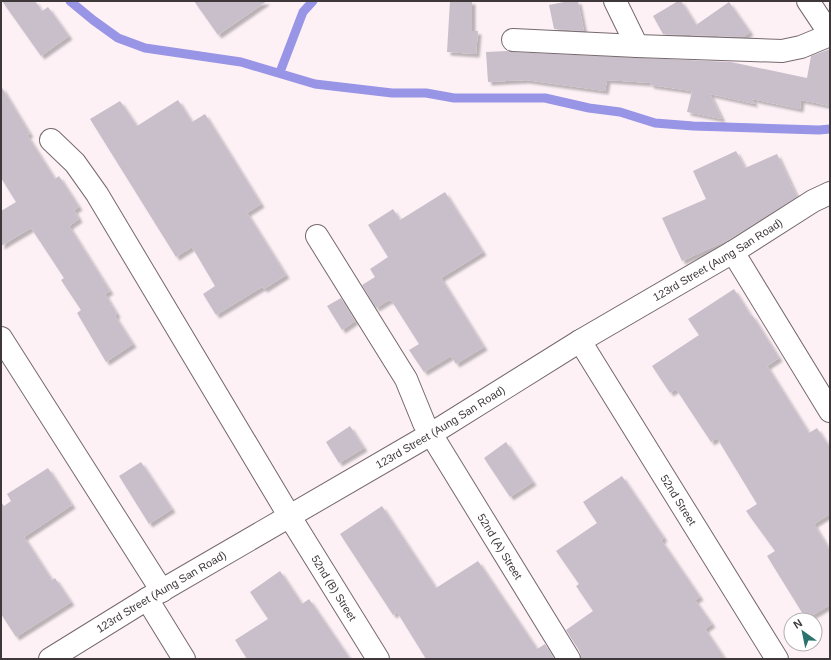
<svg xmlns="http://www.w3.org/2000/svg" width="831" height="660" viewBox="0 0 831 660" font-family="Helvetica,sans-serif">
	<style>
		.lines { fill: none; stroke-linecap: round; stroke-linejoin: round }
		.stream { stroke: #9894e6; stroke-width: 9 }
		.building { fill: #c8bfca; filter: url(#shadow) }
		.minor-casing { stroke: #76696e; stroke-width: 24 }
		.minor { stroke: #fff; stroke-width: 22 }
		.labels { text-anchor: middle; stroke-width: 3; stroke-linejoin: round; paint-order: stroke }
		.street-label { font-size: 11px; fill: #3e383a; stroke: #fff }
	</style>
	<defs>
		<filter id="shadow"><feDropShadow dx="3.5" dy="3.5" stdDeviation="1" flood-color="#0004"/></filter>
	</defs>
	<rect width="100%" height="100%" fill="#fdf1f6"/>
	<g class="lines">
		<!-- stream -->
		<path class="stream" d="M 70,1 L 93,20 L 118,38 L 145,48 L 241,62 L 315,84 L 392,93 L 426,93 L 454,98 L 545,98 L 589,108 L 620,112 L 655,123 L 693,126 L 819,130 L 830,129
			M 280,72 L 303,12 L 313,1"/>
	</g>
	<!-- building -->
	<path class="building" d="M 2,1 L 35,1 L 42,11 L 48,7 L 69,36 L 41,56 Z
		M 194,1 L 267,1 L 218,35 Z
		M 450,1 L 472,1 L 472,31 L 478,31 L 476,54 L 447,52 Z
		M 569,1 L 578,1 L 584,31 L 554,29 L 549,5 Z
		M 678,1 L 681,1 L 696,25 L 729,2 L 750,32 L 743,37 L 663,34 L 653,16 Z
		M 830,49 L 830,106 L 801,100 L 800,109 L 752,99 L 755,104 L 710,94 L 722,119 L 687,112 L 692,91 L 650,85 L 651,83 L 607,80 L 605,91 L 526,80 L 488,82 L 486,52 L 507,51 L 512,52 L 731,62 L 807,78 L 811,56 Z
		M 1,86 L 30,134 L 27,135 L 55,179 L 59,176 L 79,207 L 74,210 L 79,219 L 69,226 L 110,291 L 105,294 L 117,314 L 115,316 L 133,344 L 106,362 L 77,313 L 81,310 L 61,280 L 64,278 L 31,228 L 1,246 L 1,211 L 16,202 L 1,178 Z
		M 178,100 L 192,122 L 205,114 L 261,204 L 247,213 L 286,275 L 264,289 L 262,287 L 216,315 L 203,294 L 215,286 L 192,247 L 176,257 L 90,119 L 120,101 L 137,126 Z
		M 736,151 L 745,168 L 777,154 L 797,197 L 728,240 L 682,261 L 662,218 L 706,199 L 693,171 Z
		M 445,192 L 483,252 L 441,278 L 484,347 L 456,364 L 451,356 L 424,372 L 409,350 L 419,344 L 391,300 L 390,301 L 389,300 L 376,308 L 362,285 L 375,277 L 370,269 L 388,257 L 368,225 L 393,209 L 400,220 Z
		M 734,289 L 751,316 L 752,315 L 779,358 L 767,366 L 809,433 L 817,428 L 830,448 L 830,514 L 814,524 L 830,551 L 830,605 L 806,619 L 767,556 L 775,551 L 746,511 L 757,504 L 717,438 L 711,442 L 676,389 L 670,393 L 652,366 L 699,335 L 688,319 Z
		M 341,298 L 355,321 L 342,330 L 327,306 Z
		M 350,426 L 364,448 L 339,463 L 326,442 Z
		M 506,442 L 533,482 L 510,497 L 484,458 Z
		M 141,462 L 172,509 L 149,524 L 119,476 Z
		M 48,468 L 72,505 L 24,537 L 52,580 L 55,578 L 71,602 L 16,637 L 1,614 L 1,502 L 4,506 L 11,501 L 7,494 Z
		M 622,476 L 664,538 L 661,540 L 700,597 L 695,600 L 712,624 L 705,629 L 725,659 L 581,659 L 580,652 L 566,630 L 593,611 L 576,586 L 579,584 L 556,551 L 597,523 L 583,502 Z
		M 382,506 L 436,588 L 478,561 L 537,649 L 545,644 L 554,659 L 426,659 L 397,612 L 393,615 L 340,534 Z
		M 280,571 L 302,604 L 309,599 L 350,659 L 247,659 L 235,640 L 268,619 L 250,592 Z"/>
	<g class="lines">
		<!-- minor casing -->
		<g class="minor-casing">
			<g id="minor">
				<path d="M 615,1 L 637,46 L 782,51 L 801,47 L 830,35"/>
				<path d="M 808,1 L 830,34"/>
				<path d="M 513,40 L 637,46"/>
				<path id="s1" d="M 51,140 L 75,163 L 97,194 L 290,517 L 378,659"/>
				<path id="s2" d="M 317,236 L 406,379 L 424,423 L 431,434 L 569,659"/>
				<path d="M 733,252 L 830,411"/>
				<path d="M 1,338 L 162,591"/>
				<path id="s3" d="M 580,341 L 777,659"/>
				<path d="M 147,599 L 184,659"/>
				<path id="s4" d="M 50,659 L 147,599 L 431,434 L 580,341 L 733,252 L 813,201 L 830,193"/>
			</g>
		</g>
		<!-- minor -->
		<use href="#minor" class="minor"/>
	</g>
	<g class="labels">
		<!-- street labels -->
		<g class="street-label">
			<text dy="4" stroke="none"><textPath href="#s4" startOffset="778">123rd Street (Aung San Road)</textPath></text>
			<text dy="4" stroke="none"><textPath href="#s4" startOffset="454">123rd Street (Aung San Road)</textPath></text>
			<text dy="4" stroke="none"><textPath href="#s3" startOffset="187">52nd Street</textPath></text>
			<text dy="4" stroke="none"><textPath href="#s2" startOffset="361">52nd (A) Street</textPath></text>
			<text dy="4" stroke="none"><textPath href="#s1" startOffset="531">52nd (B) Street</textPath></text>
			<text dy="4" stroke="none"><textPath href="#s4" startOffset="130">123rd Street (Aung San Road)</textPath></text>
		</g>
	</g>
	<!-- border -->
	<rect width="831" height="660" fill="none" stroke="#3e383a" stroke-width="4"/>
	<!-- north arrow -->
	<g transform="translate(803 632) rotate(327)"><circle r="19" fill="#ffffff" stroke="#b2afb0"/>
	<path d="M0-3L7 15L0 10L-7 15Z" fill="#2b746d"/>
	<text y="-6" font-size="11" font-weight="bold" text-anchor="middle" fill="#3e383a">N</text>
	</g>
</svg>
